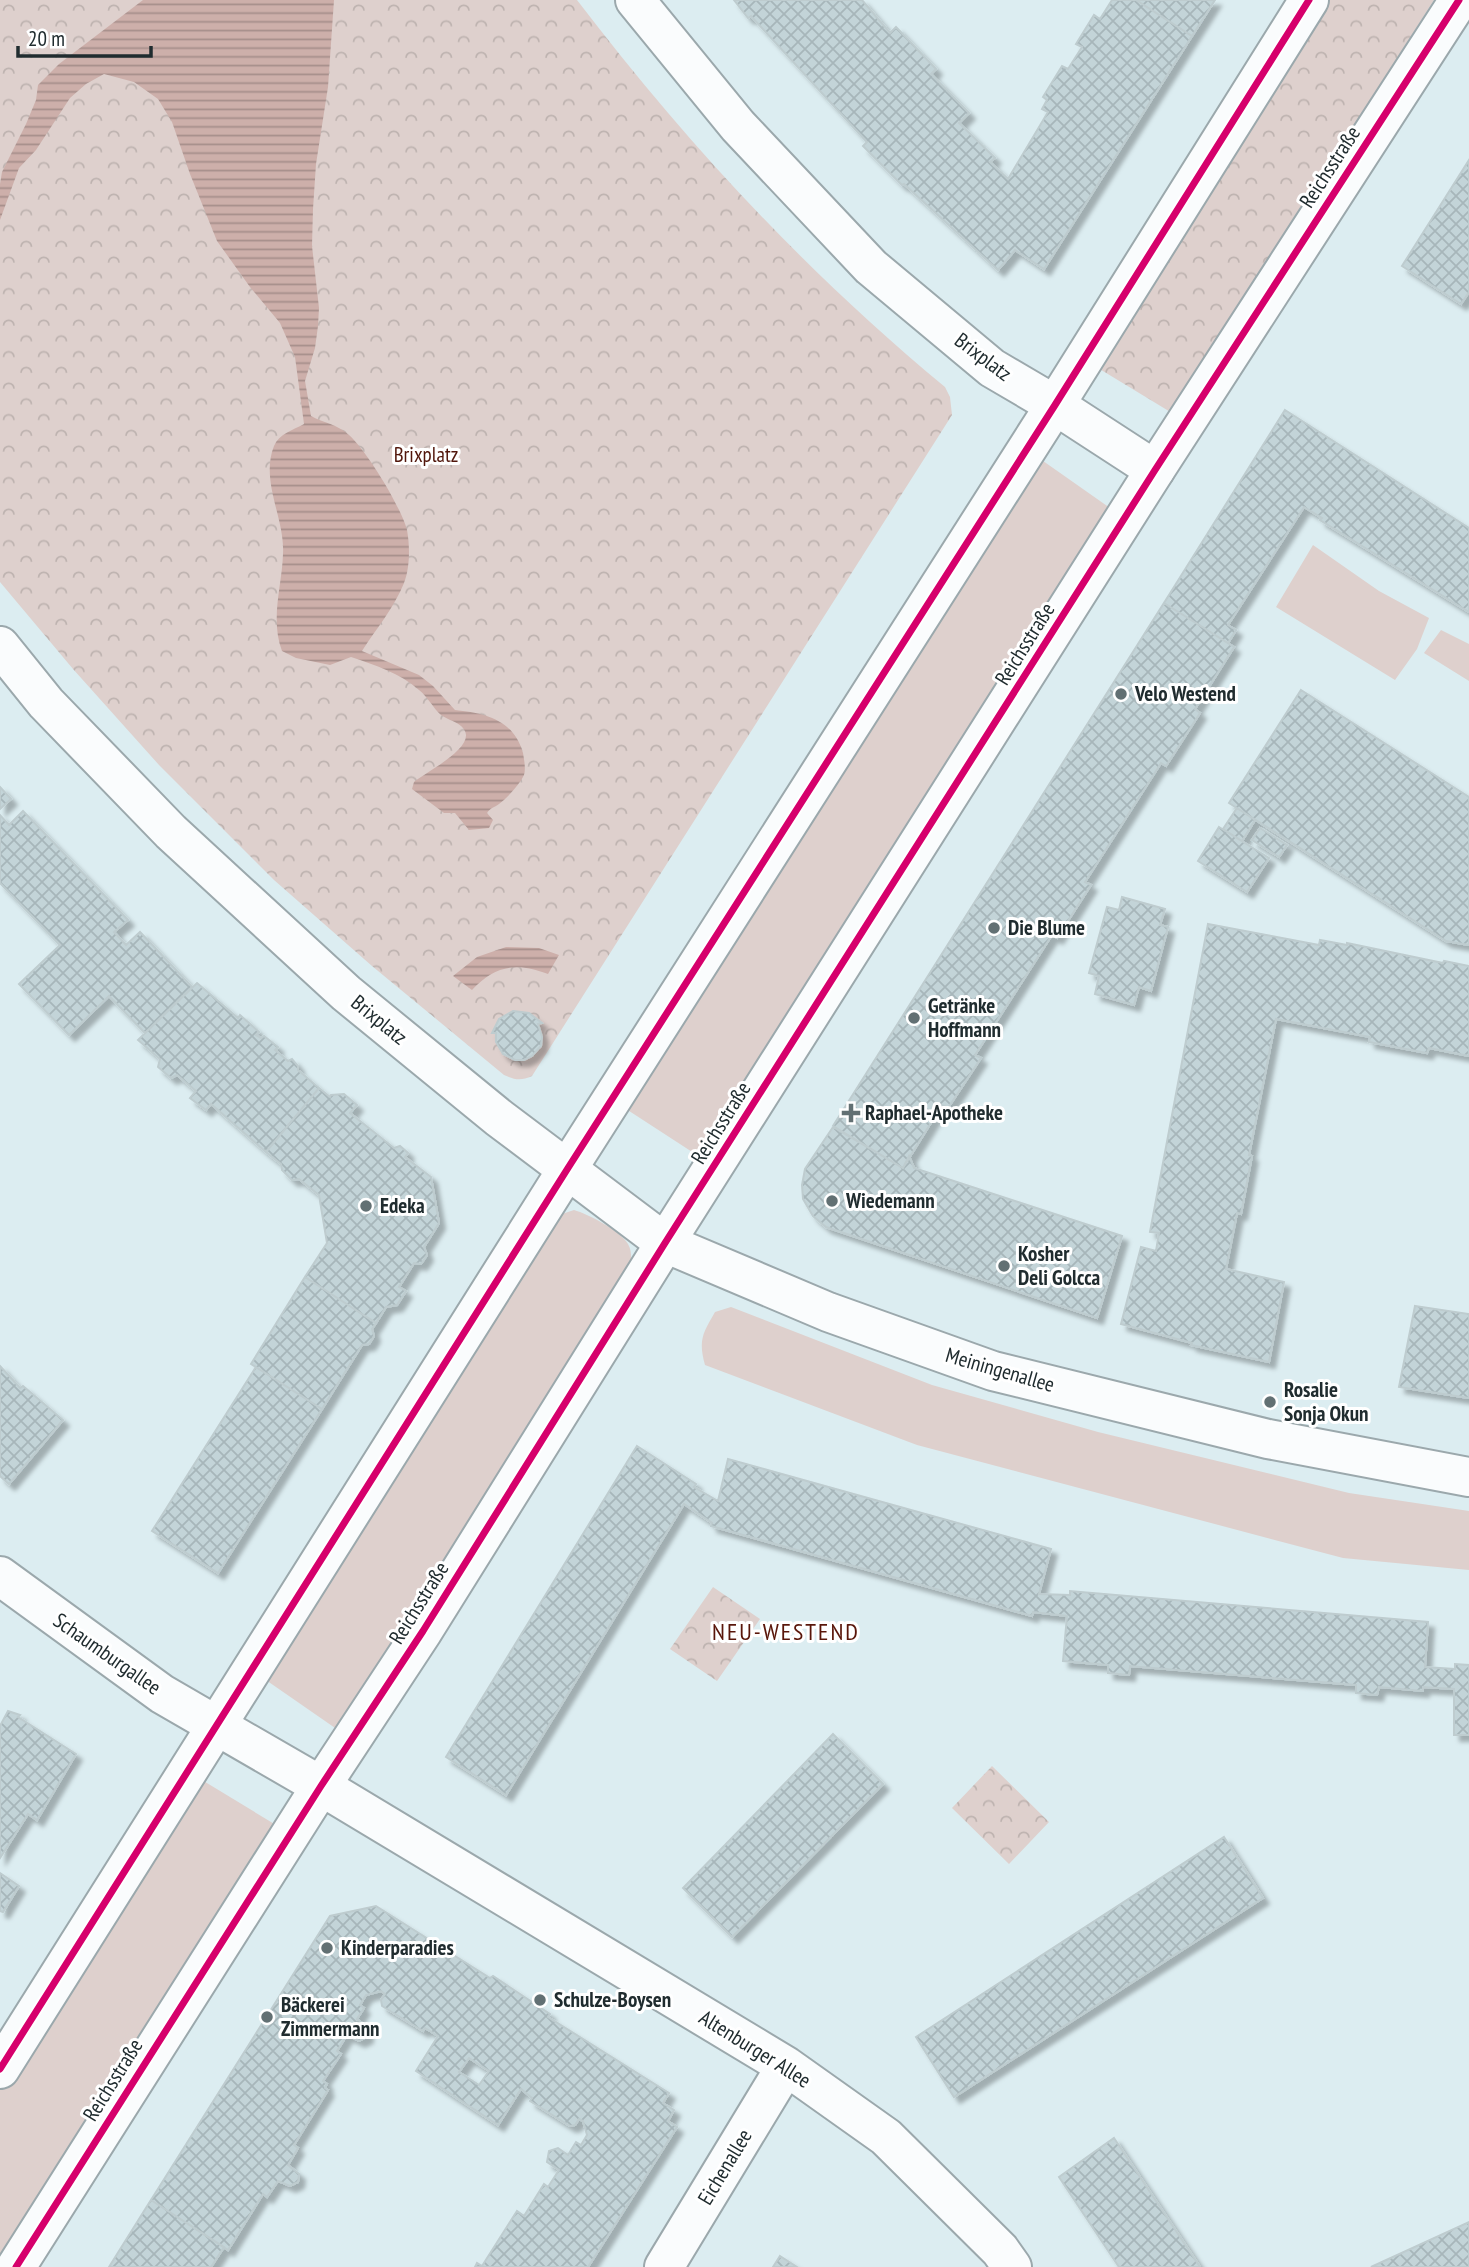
<svg xmlns="http://www.w3.org/2000/svg" width="1469" height="2267" viewBox="0 0 1469 2267" font-family="'PT Sans Narrow',sans-serif">
	<style>
		.grass { fill: #ded0cd }
		.park { fill: url(#park-crowns) }
		.water { fill: url(#water-rules) }
		.building { fill: url(#building-cross-hatch); stroke: #becccf; stroke-width: 2; fill-rule: evenodd; filter: url(#shadow) }
		.lines { fill: none; stroke-linecap: round; stroke-linejoin: round }
		.street-casing { stroke: #9ba8ac; stroke-width: 42 }
		.secondary-casing { stroke: #9ba8ac; stroke-width: 42 }
		.street { stroke: #fafcfd; stroke-width: 38 }
		.secondary { stroke: #fafcfd; stroke-width: 38 }
		.cycleway-casing { stroke: #fff; stroke-width: 11 }
		.cycleway { stroke: #d6006c; stroke-width: 7 }
		.poi-dot { fill: #627073; stroke: #fff; stroke-width: 2.5 }
		.labels { text-anchor: middle; stroke-width: 6; stroke-linejoin: round; paint-order: stroke }
		.street-label { font-size: 21px; fill: #202c2f; stroke: #fff }
		.park-label { font-size: 21px; fill: #51160b; stroke: #fff }
		.poi-label { font-size: 21px; font-weight: bold; fill: #202c2f; stroke: #fff; text-anchor: start }
		.quarter-label { font-size: 24px; letter-spacing: 2px; fill: #59160a; stroke: #fff }
	</style>
	<defs>
		<pattern id="park-crowns" width="20" height="18" patternUnits="userSpaceOnUse" patternTransform="scale(1.75)"><rect width="20" height="18" fill="#ded0cd"/><path d="M2 6a3 3 0 1 1 6 0M12 15a3 3 0 1 1 6 0" fill="none" stroke="#beb3b0"/></pattern>
		<pattern id="water-rules" width="6" height="5" patternUnits="userSpaceOnUse" patternTransform="scale(1.75)"><rect width="6" height="5" fill="#cdafaa"/><path d="M0 2.5h6" fill="none" stroke="#a68f8b"/></pattern>
		<pattern id="building-cross-hatch" width="8" height="8" patternUnits="userSpaceOnUse" patternTransform="scale(1.75)"><rect width="8" height="8" fill="#c3d4d8"/><path d="M0 0l8 8M0 8l8-8" fill="none" stroke="#a7b6ba"/></pattern>
		<filter id="shadow"><feDropShadow dx="6" dy="6" stdDeviation="2" flood-color="#0004"/></filter>
	</defs>
	<rect width="100%" height="100%" fill="#dcedf1"/>
	<!-- grass -->
	<path class="grass" d="M 1036,456 L 1110,508 L 703,1159 L 623,1107 Z
		M 1313,545 L 1379,591 L 1429,618 L 1417,649 L 1395,680 L 1276,607 Z
		M 1441,630 L 1469,644 L 1469,681 L 1424,653 Z
		M 574,1210 C 588,1214 621,1231 628,1244 C 632,1251 631,1258 631,1266 L 338,1730 L 263,1678 L 559,1215 Z
		M 731,1307 L 932,1385 L 1098,1432 L 1349,1493 L 1469,1511 L 1469,1570 L 1343,1558 L 917,1445 L 705,1365 C 698,1340 703,1333 715,1312 Z
		M 197,1777 L 276,1825 L 0,2260 L 0,2089 Z"/>
	<!-- park -->
	<path class="park" d="M 0,0 L 577,0 C 687,144 805,271 945,387 L 950,397 L 952,415 L 532,1076 C 521,1081 515,1080 504,1075 L 372,966 L 274,880 L 159,765 L 73,669 L 0,582 Z
		M 1323,0 L 1434,0 L 1172,413 L 1093,365 Z
		M 713,1587 L 760,1619 L 717,1681 L 670,1649 Z
		M 992,1766 L 1049,1822 L 1009,1864 L 952,1808 Z"/>
	<!-- water -->
	<path class="water" d="M 143,0 L 334,0 L 328,87 L 316,164 L 313,209 L 312,246 L 319,308 L 318,326 L 315,348 L 305,381 L 311,416 C 324,423 337,424 349,435 C 367,451 401,507 407,530 C 410,546 410,568 404,583 C 394,608 376,629 362,651 L 419,675 L 433,686 L 455,710 C 485,713 514,720 523,753 C 524,759 526,769 524,775 C 520,784 507,798 499,804 C 494,808 491,807 487,813 L 493,820 L 489,828 L 469,830 L 455,813 L 444,813 L 412,789 L 414,782 C 426,772 467,752 466,735 C 465,723 449,721 441,715 C 433,708 428,697 419,690 C 400,673 375,665 351,657 L 330,665 L 296,658 L 282,651 C 270,619 282,586 283,554 C 285,518 260,481 274,446 C 279,434 293,430 304,424 L 295,357 L 280,323 L 250,287 L 217,241 L 190,174 L 172,122 L 158,99 L 134,82 L 104,74 L 86,84 L 70,98 L 36,150 L 19,168 L 0,220 L 0,184 L 2,172 L 26,124 L 36,100 L 38,85 L 59,64 Z
		M 506,947 L 539,948 L 559,955 L 548,974 C 517,962 495,965 472,990 L 453,976 L 477,957 Z"/>
	<!-- building -->
	<path class="building" d="M 734,0 L 862,0 L 890,33 L 896,27 L 936,69 L 931,74 L 969,113 L 959,123 L 995,158 L 990,162 L 1008,179 L 1048,112 L 1042,109 L 1047,100 L 1043,97 L 1062,66 L 1068,69 L 1082,47 L 1076,44 L 1094,15 L 1100,19 L 1112,0 L 1136,0 L 1192,36 L 1044,269 L 1015,250 L 998,270 L 904,184 L 902,185 L 863,146 L 867,142 L 751,16 L 748,18 Z
		M 1136,0 L 1215,0 L 1192,36 Z
		M 1469,160 L 1469,292 L 1461,304 L 1402,266 Z
		M 1285,410 L 1469,528 L 1469,612 L 1320,520 L 1322,518 L 1304,507 L 1228,625 L 1236,630 L 1228,643 L 1164,603 Z
		M 1164,603 L 1234,647 L 1195,709 L 1200,713 L 1166,766 L 1161,763 L 1085,882 L 1091,885 L 1057,938 L 1052,935 L 975,1055 L 981,1058 L 948,1108 L 942,1105 L 903,1168 L 833,1126 Z
		M 1301,690 L 1469,797 L 1469,945 L 1446,941 L 1229,803 Z
		M 0,787 L 11,799 L 0,809 Z
		M 1237,808 L 1255,820 L 1242,841 L 1223,829 Z
		M 23,811 L 128,920 L 114,932 L 126,945 L 140,932 L 192,987 L 145,1033 L 109,996 L 69,1035 L 19,984 L 60,945 L 0,883 L 0,815 L 9,825 Z
		M 1219,827 L 1269,858 L 1247,892 L 1198,861 Z
		M 1260,828 L 1287,845 L 1279,857 L 1252,840 Z
		M 1122,897 L 1165,909 L 1160,925 L 1168,927 L 1151,991 L 1139,987 L 1134,1005 L 1095,994 L 1099,976 L 1089,973 L 1107,907 L 1119,910 Z
		M 1208,924 L 1319,945 L 1320,940 L 1347,945 L 1347,943 L 1443,963 L 1444,961 L 1469,966 L 1469,1056 L 1429,1048 L 1427,1053 L 1369,1042 L 1370,1037 L 1276,1019 L 1249,1155 L 1252,1156 L 1241,1214 L 1237,1213 L 1226,1269 L 1284,1282 L 1269,1362 L 1191,1345 L 1192,1343 L 1121,1324 L 1141,1247 L 1156,1251 L 1159,1233 L 1150,1232 Z
		M 197,983 L 238,1018 L 240,1015 L 259,1032 L 256,1035 L 261,1038 L 264,1036 L 278,1047 L 275,1050 L 288,1061 L 292,1059 L 298,1066 L 298,1070 L 319,1088 L 266,1152 L 211,1104 L 206,1110 L 190,1098 L 196,1091 L 177,1075 L 171,1078 L 158,1067 L 160,1059 L 138,1040 Z
		M 513,1011 L 529,1013 L 542,1023 L 538,1024 L 542,1037 L 541,1046 L 532,1056 L 524,1060 L 515,1060 L 503,1054 L 496,1042 L 496,1033 L 492,1033 L 499,1019 Z
		M 319,1088 L 330,1097 L 331,1095 L 344,1094 L 357,1105 L 350,1113 L 394,1148 L 400,1146 L 408,1153 L 405,1157 L 431,1177 L 439,1223 L 424,1247 L 427,1255 L 421,1264 L 414,1263 L 399,1287 L 406,1291 L 397,1305 L 386,1307 L 376,1323 L 305,1277 L 327,1243 L 319,1195 L 299,1179 L 292,1180 L 282,1170 L 281,1164 L 266,1152 Z
		M 833,1127 L 903,1168 L 909,1156 L 914,1168 L 1122,1236 L 1097,1318 L 826,1227 L 813,1216 L 803,1199 L 802,1185 L 805,1169 Z
		M 305,1277 L 376,1323 L 372,1329 L 374,1336 L 369,1344 L 362,1345 L 322,1409 L 251,1364 Z
		M 1415,1306 L 1469,1314 L 1469,1398 L 1399,1387 Z
		M 0,1366 L 20,1388 L 23,1386 L 63,1420 L 9,1484 L 0,1476 Z
		M 256,1367 L 322,1409 L 218,1573 L 152,1531 Z
		M 637,1446 L 696,1484 L 694,1487 L 718,1501 L 728,1459 L 1051,1549 L 1039,1594 L 1070,1595 L 1070,1591 L 1428,1622 L 1425,1667 L 1455,1669 L 1455,1664 L 1469,1665 L 1469,1735 L 1454,1735 L 1454,1689 L 1423,1687 L 1423,1691 L 1379,1687 L 1377,1695 L 1356,1693 L 1356,1685 L 1130,1666 L 1129,1675 L 1108,1673 L 1108,1665 L 1063,1661 L 1067,1616 L 1033,1612 L 1032,1616 L 711,1526 L 712,1523 L 684,1504 L 506,1795 L 446,1757 Z
		M 8,1711 L 20,1715 L 18,1717 L 76,1754 L 37,1820 L 28,1814 L 0,1858 L 0,1726 Z
		M 833,1734 L 883,1784 L 732,1937 L 683,1888 Z
		M 1224,1837 L 1263,1898 L 954,2097 L 916,2037 Z
		M 0,1873 L 19,1886 L 3,1912 L 0,1911 Z
		M 376,1906 L 490,1978 L 493,1976 L 550,2014 L 548,2017 L 669,2093 L 663,2103 L 674,2110 L 668,2121 L 677,2127 L 588,2267 L 475,2267 L 477,2263 L 482,2266 L 517,2211 L 524,2216 L 544,2184 L 548,2187 L 559,2170 L 547,2162 L 549,2151 L 558,2148 L 568,2155 L 576,2142 L 581,2145 L 587,2135 L 583,2121 L 579,2119 L 575,2125 L 570,2126 L 530,2101 L 532,2098 L 521,2089 L 498,2125 L 416,2071 L 438,2036 L 425,2028 L 423,2031 L 382,2006 L 381,2000 L 385,1994 L 381,1991 L 366,1995 L 360,2005 L 364,2008 L 357,2019 L 367,2027 L 367,2037 L 359,2041 L 347,2035 L 337,2051 L 341,2054 L 323,2081 L 327,2084 L 325,2088 L 328,2090 L 294,2145 L 298,2148 L 288,2165 L 299,2174 L 298,2182 L 290,2186 L 278,2181 L 267,2197 L 263,2194 L 228,2250 L 151,2200 L 330,1916 ZM 469,2058 L 489,2071 L 479,2085 L 459,2072 Z
		M 1114,2138 L 1200,2267 L 1119,2267 L 1059,2177 Z
		M 151,2200 L 224,2247 L 211,2267 L 109,2267 Z
		M 1469,2222 L 1469,2267 L 1371,2267 Z
		M 780,2256 L 797,2267 L 773,2267 Z"/>
	<g class="lines">
		<!-- street casing -->
		<g class="street-casing">
			<path id="street" d="M 635,0 L 738,126 L 871,267 L 992,368 L 1055,405 L 1155,470
				M 0,646 L 46,703 L 171,832 L 346,993 L 499,1118 L 665,1243 L 828,1312 L 993,1371 L 1268,1439 L 1469,1477
				M 0,1576 L 162,1694 L 321,1786 L 786,2066 L 886,2137 L 1000,2250 L 1012,2267
				M 664,2267 L 786,2066"/>
		</g>
		<!-- secondary casing -->
		<g class="secondary-casing">
			<path id="secondary" d="M 0,2069 L 568,1168 L 1055,405 L 1309,0
				M 16,2267 L 321,1786 L 423,1631 L 665,1243 L 1155,470 L 1459,0"/>
		</g>
		<!-- street -->
		<use href="#street" class="street"/>
		<!-- secondary -->
		<use href="#secondary" class="secondary"/>
		<!-- cycleway casing -->
		<g class="cycleway-casing">
			<path id="cycleway" d="M 0,2069 L 568,1168 L 1055,405 L 1309,0
				M 16,2267 L 321,1786 L 423,1631 L 665,1243 L 1155,470 L 1459,0"/>
		</g>
		<!-- cycleway -->
		<use href="#cycleway" class="cycleway"/>
	</g>
	<!-- markers -->
	<g class="poi-dot">
		<circle cx="1121" cy="694" r="7"/>
		<circle cx="994" cy="928" r="7"/>
		<circle cx="914" cy="1018" r="7"/>
		<path d="M847.5 1102.5h7v7h7v7h-7v7h-7v-7h-7v-7h7z"/>
		<circle cx="832" cy="1201" r="7"/>
		<circle cx="366" cy="1206" r="7"/>
		<circle cx="1004" cy="1266" r="7"/>
		<circle cx="1270" cy="1402" r="7"/>
		<circle cx="327" cy="1948" r="7"/>
		<circle cx="540" cy="2000" r="7"/>
		<circle cx="267" cy="2017" r="7"/>
	</g>
	<g class="labels">
		<!-- street labels -->
		<g class="street-label">
			<text transform="translate(1330 167) rotate(-57)" y="7">Reichsstraße</text>
			<text transform="translate(983 357) rotate(37)" y="7">Brixplatz</text>
			<text transform="translate(1025 644) rotate(-58)" y="7">Reichsstraße</text>
			<text transform="translate(379 1020) rotate(39)" y="7">Brixplatz</text>
			<text transform="translate(721 1123) rotate(-58)" y="7">Reichsstraße</text>
			<text transform="translate(1000 1370) rotate(16)" y="7">Meiningenallee</text>
			<text transform="translate(419 1603) rotate(-58)" y="7">Reichsstraße</text>
			<text transform="translate(107 1654) rotate(35)" y="7">Schaumburgallee</text>
			<text transform="translate(755 2049) rotate(32)" y="7">Altenburger Allee</text>
			<text transform="translate(113 2080) rotate(-58)" y="7">Reichsstraße</text>
			<text transform="translate(725 2167) rotate(-59)" y="7">Eichenallee</text>
		</g>
		<!-- park labels -->
		<g class="park-label">
			<text x="426" y="462">Brixplatz</text>
		</g>
		<!-- poi labels -->
		<g class="poi-label">
			<text x="1135" y="701">Velo Westend</text>
			<text x="1008" y="935">Die Blume</text>
			<text x="928" y="1013">Getränke<tspan x="928" dy="24">Hoffmann</tspan></text>
			<text x="865" y="1120">Raphael-Apotheke</text>
			<text x="846" y="1208">Wiedemann</text>
			<text x="380" y="1213">Edeka</text>
			<text x="1018" y="1261">Kosher<tspan x="1018" dy="24">Deli Golcca</tspan></text>
			<text x="1284" y="1397">Rosalie<tspan x="1284" dy="24">Sonja Okun</tspan></text>
			<text x="341" y="1955">Kinderparadies</text>
			<text x="554" y="2007">Schulze-Boysen</text>
			<text x="281" y="2012">Bäckerei<tspan x="281" dy="24">Zimmermann</tspan></text>
		</g>
		<!-- quarter labels -->
		<g class="quarter-label">
			<text x="786" y="1640">NEU-WESTEND</text>
		</g>
	</g>
	<!-- scale -->
	<path d="M18 46v10h133v-10" fill="none" stroke="#202c2f" stroke-width="3.5"/>
	<text x="28" y="46" font-size="21" fill="#202c2f" stroke="#ffffff" stroke-width="5" paint-order="stroke">20 m</text>
</svg>
